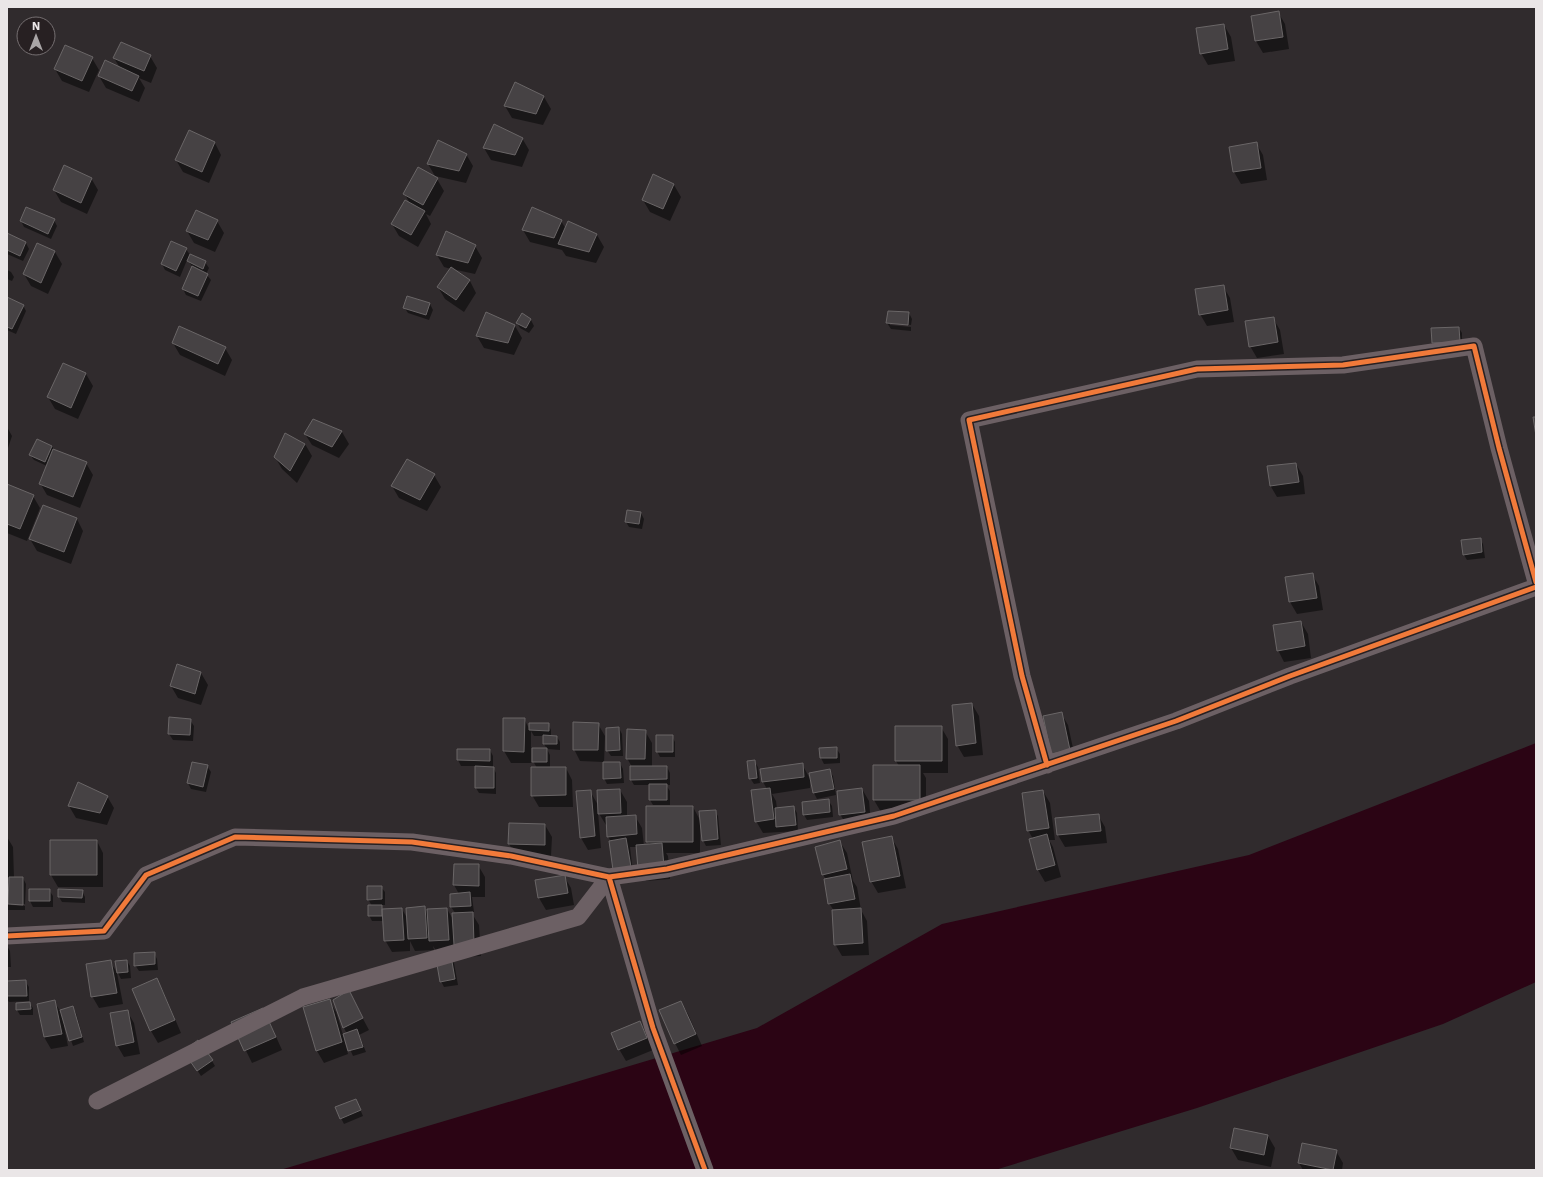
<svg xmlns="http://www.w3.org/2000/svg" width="1543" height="1177" viewBox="0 0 1543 1177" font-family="'Work Sans',sans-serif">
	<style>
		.water { fill: #2b0414 }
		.shadow { fill: #0007 }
		.building { fill: #464244; stroke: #6a6667 }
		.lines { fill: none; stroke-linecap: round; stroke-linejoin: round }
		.street { stroke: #6c6064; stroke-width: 17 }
		.cycleway-casing { stroke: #272022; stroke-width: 8 }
		.cycleway { stroke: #f17a3a; stroke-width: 5 }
	</style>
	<rect width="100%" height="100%" fill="#302b2d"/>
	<!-- water -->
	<path class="water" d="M 1536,743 L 1536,982 L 1443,1024 L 1197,1108 L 995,1170 L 280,1170 L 757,1028 L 942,924 L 1249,855 Z"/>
	<!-- shadow -->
	<path class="shadow" d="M 1278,12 L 1285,24 L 1289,49 L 1263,53 L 1256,41 Z
		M 1224,25 L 1231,37 L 1235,61 L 1208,65 L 1201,53 Z
		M 150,56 L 157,68 L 151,83 L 139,78 L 145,88 L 139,102 L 106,88 L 99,76 L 120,68 L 114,58 Z
		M 92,58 L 99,70 L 89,92 L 62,81 L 55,69 Z
		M 516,84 L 544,97 L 551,109 L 543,125 L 512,118 L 505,106 Z
		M 522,138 L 529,150 L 522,167 L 491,160 L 484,148 Z
		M 215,143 L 221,155 L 209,183 L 183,172 L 176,160 Z
		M 1256,143 L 1263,155 L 1267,180 L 1241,184 L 1234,172 Z
		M 466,154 L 473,166 L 466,183 L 435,176 L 428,164 Z
		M 91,178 L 98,190 L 87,214 L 61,202 L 54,190 Z
		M 437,179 L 444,191 L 430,216 L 426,214 L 431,224 L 418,247 L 399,236 L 392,224 L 410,204 L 405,194 Z
		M 674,185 L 681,197 L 670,221 L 650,212 L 643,200 Z
		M 54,220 L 57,226 L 51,239 L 24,227 L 21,221 Z
		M 217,221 L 224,233 L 215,252 L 194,243 L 187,231 Z
		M 561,221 L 566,229 L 569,222 L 597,235 L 604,247 L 596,263 L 566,256 L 562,250 L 530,242 L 523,230 Z
		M 7,235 L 26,243 L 29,249 L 23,261 L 7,254 Z
		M 475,246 L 482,258 L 475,274 L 452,269 L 470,281 L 476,293 L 464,312 L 445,299 L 438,287 L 451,269 L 444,267 L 437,255 Z
		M 186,249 L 190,255 L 205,262 L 209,268 L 206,274 L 211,280 L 201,301 L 186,295 L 183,289 L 193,267 L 187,260 L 180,277 L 165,270 L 162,264 Z
		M 55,252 L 62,264 L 48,294 L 31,286 L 24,274 Z
		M 7,270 L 11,272 L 14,277 L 12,281 L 7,279 Z
		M 1223,286 L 1230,298 L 1234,322 L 1207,326 L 1200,314 Z
		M 408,297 L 430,304 L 433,310 L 429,320 L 408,313 L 404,307 Z
		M 7,298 L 23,305 L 26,311 L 16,334 L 7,330 Z
		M 909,313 L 912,319 L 911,325 L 890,323 L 890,325 L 911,327 L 911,331 L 891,329 L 887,323 Z
		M 487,314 L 515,326 L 522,338 L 514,355 L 484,348 L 477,336 Z
		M 522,315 L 531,320 L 534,326 L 529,333 L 520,328 L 517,323 Z
		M 1273,318 L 1280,330 L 1284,354 L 1257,358 L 1250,346 Z
		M 1459,328 L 1462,333 L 1462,347 L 1436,348 L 1433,342 Z
		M 173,343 L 225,348 L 232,360 L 225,376 L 180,355 Z
		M 63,364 L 86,374 L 93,386 L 78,419 L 55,409 L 48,397 Z
		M 313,420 L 342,432 L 349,444 L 339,458 L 312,445 L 305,434 Z
		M 7,427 L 12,436 L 7,451 Z
		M 305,444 L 312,456 L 297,483 L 282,469 L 275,457 Z
		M 52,446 L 54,450 L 86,463 L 93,475 L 80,508 L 47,495 L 40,483 L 47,466 L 34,460 L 30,455 Z
		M 1296,464 L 1303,476 L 1305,494 L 1277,497 L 1270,485 Z
		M 434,475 L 441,487 L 427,511 L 399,498 L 392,486 Z
		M 7,486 L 33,496 L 40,508 L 27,541 L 7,533 Z
		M 641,513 L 644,519 L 642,529 L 629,527 L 626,522 Z
		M 77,519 L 83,531 L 71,564 L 37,551 L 30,539 Z
		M 1480,539 L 1483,544 L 1485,558 L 1467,560 L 1464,555 Z
		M 1312,574 L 1319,586 L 1323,610 L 1297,614 L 1290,602 L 1286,578 Z
		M 1301,622 L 1308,634 L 1311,658 L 1284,662 L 1278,650 Z
		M 201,673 L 208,685 L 201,705 L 178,698 L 171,686 Z
		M 972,704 L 979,716 L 983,755 L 964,757 L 957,745 Z
		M 1061,713 L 1068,725 L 1076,762 L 1059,766 Z
		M 504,719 L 524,719 L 530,730 L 548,724 L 551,730 L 551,737 L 557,737 L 560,742 L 560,750 L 547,749 L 550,755 L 550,768 L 566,768 L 572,780 L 573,807 L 539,807 L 532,795 L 537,768 L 533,761 L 547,749 L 544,744 L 544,736 L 534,736 L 531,731 L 531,763 L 511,763 L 504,751 Z
		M 190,720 L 194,726 L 193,741 L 173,740 L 169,734 Z
		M 598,724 L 605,736 L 604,763 L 620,763 L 623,769 L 624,783 L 607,784 L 604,778 L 604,762 L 580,761 L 574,749 Z
		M 941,727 L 948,739 L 948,773 L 923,773 L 926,778 L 926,812 L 881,812 L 874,800 L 899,766 L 896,761 Z
		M 619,728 L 622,734 L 623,756 L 611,756 L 607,750 Z
		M 645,731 L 652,743 L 652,767 L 667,767 L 670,773 L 670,785 L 666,785 L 670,791 L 670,805 L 653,805 L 650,800 L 650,785 L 634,785 L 631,780 L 632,767 L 627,758 Z
		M 672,736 L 675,742 L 675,757 L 660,757 L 657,751 Z
		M 836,748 L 840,754 L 840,763 L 824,764 L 821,758 L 820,749 Z
		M 458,750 L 490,750 L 493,756 L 493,767 L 496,773 L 496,794 L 479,793 L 476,788 L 476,766 L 461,766 L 458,760 Z
		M 754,761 L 758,767 L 760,783 L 754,784 L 750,778 Z
		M 802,764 L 810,779 L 829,770 L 833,776 L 836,795 L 817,799 L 814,793 L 811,781 L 810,781 L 810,788 L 772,794 L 776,801 L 777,809 L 794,808 L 797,813 L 798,831 L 763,833 L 756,821 L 767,789 L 763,782 L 761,770 Z
		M 207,766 L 211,772 L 206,792 L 191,789 L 188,783 Z
		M 862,789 L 869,801 L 871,824 L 847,826 L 840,814 Z
		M 620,790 L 627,802 L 627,816 L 635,816 L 642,828 L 644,846 L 650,845 L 647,841 L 693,807 L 701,822 L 715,811 L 718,816 L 721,845 L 706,846 L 703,840 L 701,824 L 700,824 L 700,853 L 666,853 L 668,856 L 670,879 L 646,881 L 639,869 L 637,847 L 630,847 L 633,873 L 611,842 L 608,836 L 607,825 L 606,825 L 598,812 L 601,848 L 588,850 L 581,838 L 590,791 L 598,805 Z
		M 1043,791 L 1050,803 L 1055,840 L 1049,840 L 1053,847 L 1061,877 L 1045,882 L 1038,870 L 1033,839 L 1028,830 Z
		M 107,796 L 114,808 L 107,825 L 76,818 L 69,806 Z
		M 828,800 L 832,806 L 833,817 L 807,820 L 804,815 Z
		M 1098,815 L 1105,827 L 1107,843 L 1065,847 L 1058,835 L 1056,819 Z
		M 545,825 L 552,837 L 551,856 L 516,856 L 509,844 Z
		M 7,837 L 13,847 L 14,878 L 23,878 L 26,884 L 25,904 L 11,903 L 11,905 L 25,906 L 25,910 L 7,910 L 7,879 L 10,884 L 10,878 L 7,878 Z
		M 891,837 L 898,849 L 906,888 L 878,893 L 871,881 Z
		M 97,841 L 103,853 L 103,887 L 58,887 L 51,875 Z
		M 840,842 L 847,853 L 853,881 L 857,887 L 861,910 L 867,921 L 869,955 L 842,956 L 835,944 L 834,911 L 829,903 L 826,880 L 823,874 Z
		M 455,865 L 478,865 L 485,877 L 485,897 L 472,897 L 474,912 L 471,912 L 479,925 L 481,956 L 462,957 L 437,952 L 433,946 L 434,950 L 415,951 L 410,941 L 410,951 L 392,952 L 385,940 L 384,921 L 372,921 L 369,915 L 372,906 L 368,899 L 381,887 L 385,892 L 385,905 L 380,905 L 383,910 L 402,909 L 407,918 L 425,908 L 429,914 L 447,909 L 454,921 L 456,914 L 451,907 L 459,894 L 454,885 Z
		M 564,876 L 571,888 L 574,905 L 546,910 L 539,898 Z
		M 30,890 L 49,890 L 53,896 L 53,907 L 33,907 L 30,901 Z
		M 82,891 L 85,897 L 85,903 L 62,902 L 59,897 Z
		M 7,946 L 10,951 L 11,967 L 7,967 Z
		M 154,953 L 157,959 L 158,970 L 139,971 L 135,965 Z
		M 451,957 L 454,963 L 458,985 L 444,987 L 441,981 Z
		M 110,961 L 117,973 L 123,1004 L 99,1008 L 92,996 Z
		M 127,961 L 130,966 L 131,978 L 121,979 L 118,973 L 116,962 Z
		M 156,979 L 163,991 L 181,1033 L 158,1043 L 151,1031 L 133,989 Z
		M 25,981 L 29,987 L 29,1001 L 9,1002 L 7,999 L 7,982 Z
		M 329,1000 L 336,1012 L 343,1035 L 347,1034 L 344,1028 L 355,1004 L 369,1030 L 359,1035 L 366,1052 L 353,1056 L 345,1038 L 344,1039 L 348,1054 L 324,1063 L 317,1051 L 304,1008 Z
		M 54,1001 L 60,1011 L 72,1007 L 76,1013 L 84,1042 L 73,1046 L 66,1026 L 64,1026 L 68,1046 L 51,1049 L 44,1037 L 38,1005 Z
		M 681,1002 L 688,1014 L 702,1046 L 681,1055 L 675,1043 Z
		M 29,1003 L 33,1008 L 33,1015 L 20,1015 L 17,1010 Z
		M 127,1011 L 134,1023 L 140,1054 L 124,1057 L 117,1045 Z
		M 269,1021 L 282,1050 L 252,1063 L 232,1022 Z
		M 640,1022 L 646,1034 L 653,1050 L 626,1061 L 619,1049 Z
		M 188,1056 L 212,1061 L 215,1066 L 201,1076 Z
		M 356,1100 L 363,1116 L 344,1124 L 341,1118 Z
		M 1235,1129 L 1268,1136 L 1275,1148 L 1271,1167 L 1238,1160 L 1231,1148 Z
		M 1336,1151 L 1343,1163 L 1342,1170 L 1303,1170 L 1299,1163 Z"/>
	<!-- building -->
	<path class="building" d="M 1279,11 L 1283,37 L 1255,41 L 1251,16 Z
		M 1224,24 L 1228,49 L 1200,54 L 1196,28 Z
		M 121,42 L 151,55 L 144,71 L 113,58 Z
		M 65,45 L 93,57 L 82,81 L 54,69 Z
		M 105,60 L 139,76 L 132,91 L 98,76 Z
		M 515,82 L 544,96 L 536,114 L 504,106 Z
		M 494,124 L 523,138 L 515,155 L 483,148 Z
		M 189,130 L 215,142 L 202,172 L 175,160 Z
		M 438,140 L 467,154 L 459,171 L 427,164 Z
		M 1257,142 L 1261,168 L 1233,172 L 1229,147 Z
		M 64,165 L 92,178 L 81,203 L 53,190 Z
		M 418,167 L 438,178 L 423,205 L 403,194 Z
		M 653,174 L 674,184 L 663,209 L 642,200 Z
		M 405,200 L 425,211 L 411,235 L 391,224 Z
		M 26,207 L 55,219 L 48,234 L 20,221 Z
		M 532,207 L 562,220 L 554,238 L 522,230 Z
		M 196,210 L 218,220 L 208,240 L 186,231 Z
		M 568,221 L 597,234 L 589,252 L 558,244 Z
		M 446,231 L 476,245 L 468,263 L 436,255 Z
		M 7,233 L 26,242 L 20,256 L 7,250 Z
		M 171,241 L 187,248 L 176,271 L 161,264 Z
		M 37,243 L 55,251 L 41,283 L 23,274 Z
		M 190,254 L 206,261 L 203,269 L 187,261 Z
		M 192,266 L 208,274 L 198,296 L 182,289 Z
		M 451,267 L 470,280 L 456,300 L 437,287 Z
		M 1224,285 L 1228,310 L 1199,315 L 1195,289 Z
		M 407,296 L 430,303 L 426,315 L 403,308 Z
		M 7,297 L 24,305 L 12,329 L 7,327 Z
		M 888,311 L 909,312 L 908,325 L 886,323 Z
		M 486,312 L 515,325 L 508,343 L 476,336 Z
		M 522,313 L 531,319 L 526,328 L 516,323 Z
		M 1274,317 L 1278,342 L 1249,347 L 1245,321 Z
		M 179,326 L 226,347 L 218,364 L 172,343 Z
		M 1459,327 L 1460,342 L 1432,343 L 1431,328 Z
		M 63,363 L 86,373 L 71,408 L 47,397 Z
		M 1533,417 L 1536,417 L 1536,436 Z
		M 313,419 L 342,431 L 332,447 L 304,434 Z
		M 285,433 L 305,444 L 290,471 L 274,457 Z
		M 37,439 L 52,446 L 45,462 L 29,455 Z
		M 53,449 L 87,462 L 73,497 L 39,484 Z
		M 407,459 L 435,474 L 420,500 L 391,486 Z
		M 1296,463 L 1299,482 L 1270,486 L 1267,466 Z
		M 7,484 L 34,495 L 20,529 L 7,524 Z
		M 43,505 L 77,518 L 64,552 L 29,539 Z
		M 627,510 L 641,512 L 639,524 L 625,522 Z
		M 1481,538 L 1482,552 L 1463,555 L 1461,540 Z
		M 1313,573 L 1317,598 L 1289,602 L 1285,577 Z
		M 1301,621 L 1305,646 L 1277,651 L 1273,625 Z
		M 177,664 L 201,672 L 195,694 L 170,686 Z
		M 972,703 L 976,743 L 956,746 L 952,705 Z
		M 1062,712 L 1070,750 L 1051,754 L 1043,716 Z
		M 169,717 L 191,719 L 190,735 L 168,734 Z
		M 503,718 L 525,718 L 524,752 L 503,751 Z
		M 573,722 L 599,723 L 598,750 L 573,750 Z
		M 529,723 L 549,723 L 549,731 L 529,730 Z
		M 895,726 L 942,726 L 942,761 L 895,761 Z
		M 619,727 L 620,750 L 606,751 L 606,728 Z
		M 627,729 L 646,730 L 645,759 L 626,759 Z
		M 543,735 L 557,736 L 557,744 L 543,744 Z
		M 656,735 L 673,735 L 673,752 L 656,752 Z
		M 837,747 L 837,758 L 820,758 L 819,748 Z
		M 532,748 L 547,748 L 547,762 L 532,762 Z
		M 457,749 L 490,749 L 490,761 L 457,760 Z
		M 755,760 L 757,778 L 749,779 L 747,761 Z
		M 192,762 L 208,765 L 203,787 L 187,783 Z
		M 603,762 L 620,762 L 621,778 L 603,779 Z
		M 803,763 L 804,777 L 762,782 L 760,769 Z
		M 873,765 L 920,765 L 920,800 L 873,800 Z
		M 475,766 L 494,767 L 494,788 L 475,788 Z
		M 630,766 L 667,766 L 667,779 L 630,780 Z
		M 531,767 L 566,767 L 566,795 L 531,796 Z
		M 830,769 L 834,789 L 813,793 L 809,773 Z
		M 78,782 L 108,796 L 100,813 L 68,806 Z
		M 649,784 L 667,784 L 667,800 L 649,800 Z
		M 770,788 L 774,819 L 755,822 L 751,790 Z
		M 862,788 L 865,812 L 839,815 L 837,791 Z
		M 620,789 L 621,813 L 598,814 L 597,790 Z
		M 591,790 L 595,836 L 580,838 L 576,791 Z
		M 1043,790 L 1049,828 L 1027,831 L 1022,793 Z
		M 829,799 L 830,812 L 803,815 L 802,802 Z
		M 646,806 L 693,806 L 693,842 L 646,842 Z
		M 794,806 L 796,825 L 776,827 L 775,808 Z
		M 716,810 L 718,839 L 702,841 L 699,811 Z
		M 1099,814 L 1101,831 L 1057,835 L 1055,818 Z
		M 636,815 L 637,834 L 607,837 L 606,817 Z
		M 509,823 L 545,824 L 545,845 L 508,844 Z
		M 1047,834 L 1055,865 L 1037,870 L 1029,839 Z
		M 892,836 L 900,876 L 870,882 L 862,842 Z
		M 626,838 L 631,867 L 613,870 L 609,841 Z
		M 50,840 L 97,840 L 97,875 L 50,875 Z
		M 840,840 L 847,869 L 822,875 L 815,847 Z
		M 662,843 L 664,867 L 638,869 L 636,845 Z
		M 454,864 L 479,864 L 479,886 L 453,885 Z
		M 850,874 L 855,899 L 828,904 L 824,879 Z
		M 565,875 L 568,893 L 538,898 L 535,880 Z
		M 9,877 L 23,877 L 23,905 L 8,904 Z
		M 367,886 L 382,886 L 382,899 L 367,900 Z
		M 29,889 L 50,889 L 50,901 L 29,901 Z
		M 58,889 L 83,890 L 82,898 L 58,897 Z
		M 470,892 L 471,906 L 450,907 L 450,894 Z
		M 368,905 L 382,905 L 382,916 L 368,916 Z
		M 425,906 L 427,938 L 408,939 L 406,908 Z
		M 402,908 L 404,940 L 384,941 L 382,909 Z
		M 447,908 L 449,940 L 429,941 L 427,909 Z
		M 861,908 L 863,943 L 834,945 L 832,910 Z
		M 473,912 L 474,944 L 454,945 L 452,913 Z
		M 155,952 L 155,964 L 134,966 L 134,953 Z
		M 451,956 L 455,979 L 440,982 L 436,959 Z
		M 111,960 L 117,993 L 91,997 L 86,964 Z
		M 127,960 L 128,972 L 117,973 L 115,961 Z
		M 157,978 L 175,1020 L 150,1031 L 132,989 Z
		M 26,980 L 27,996 L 7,996 L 7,981 Z
		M 349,990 L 363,1018 L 343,1028 L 333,1000 Z
		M 330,999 L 342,1042 L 316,1051 L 303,1007 Z
		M 55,1000 L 62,1034 L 44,1037 L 37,1004 Z
		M 681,1001 L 696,1034 L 674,1044 L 659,1010 Z
		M 30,1002 L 31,1009 L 16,1010 L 16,1003 Z
		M 73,1006 L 82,1037 L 69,1041 L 60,1010 Z
		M 263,1008 L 276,1037 L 244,1051 L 231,1022 Z
		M 128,1010 L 134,1042 L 116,1046 L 110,1013 Z
		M 640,1021 L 647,1038 L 618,1050 L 611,1033 Z
		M 357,1029 L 363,1047 L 348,1051 L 343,1034 Z
		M 198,1040 L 213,1060 L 197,1071 L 183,1051 Z
		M 356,1099 L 361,1110 L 340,1119 L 335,1107 Z
		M 1234,1128 L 1268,1135 L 1264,1155 L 1230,1148 Z
		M 1302,1143 L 1337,1150 L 1333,1170 L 1298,1163 Z"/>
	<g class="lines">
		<!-- street -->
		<path class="street" d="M 1047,765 L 1022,676 L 969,420 L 1197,369 L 1343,365 L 1474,346 L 1499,448 L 1536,582
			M 609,877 L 653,1028 L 705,1170
			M 7,936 L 104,931 L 146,875 L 235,837 L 412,842 L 511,856 L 609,877 L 667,869 L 894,816 L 1176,721 L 1290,676 L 1536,587
			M 97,1101 L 303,997 L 578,917 L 609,877"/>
		<!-- cycleway casing -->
		<g class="cycleway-casing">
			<path id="cycleway" d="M 1047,765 L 1022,676 L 969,420 L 1197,369 L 1343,365 L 1474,346 L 1499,448 L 1536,582
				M 609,877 L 653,1028 L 705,1170
				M 7,936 L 104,931 L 146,875 L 235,837 L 412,842 L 511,856 L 609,877 L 667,869 L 894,816 L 1176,721 L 1290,676 L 1536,587"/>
		</g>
		<!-- cycleway -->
		<use href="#cycleway" class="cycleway"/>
	</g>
	<!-- border -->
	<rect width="1543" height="1177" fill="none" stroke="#eae6e7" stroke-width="16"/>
	<!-- north arrow -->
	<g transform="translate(36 36)"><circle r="19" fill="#272022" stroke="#756f71"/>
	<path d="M0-3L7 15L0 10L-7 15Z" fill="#a9a5a6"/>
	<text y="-6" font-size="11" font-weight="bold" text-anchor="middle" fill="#eae6e7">N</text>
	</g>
</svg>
